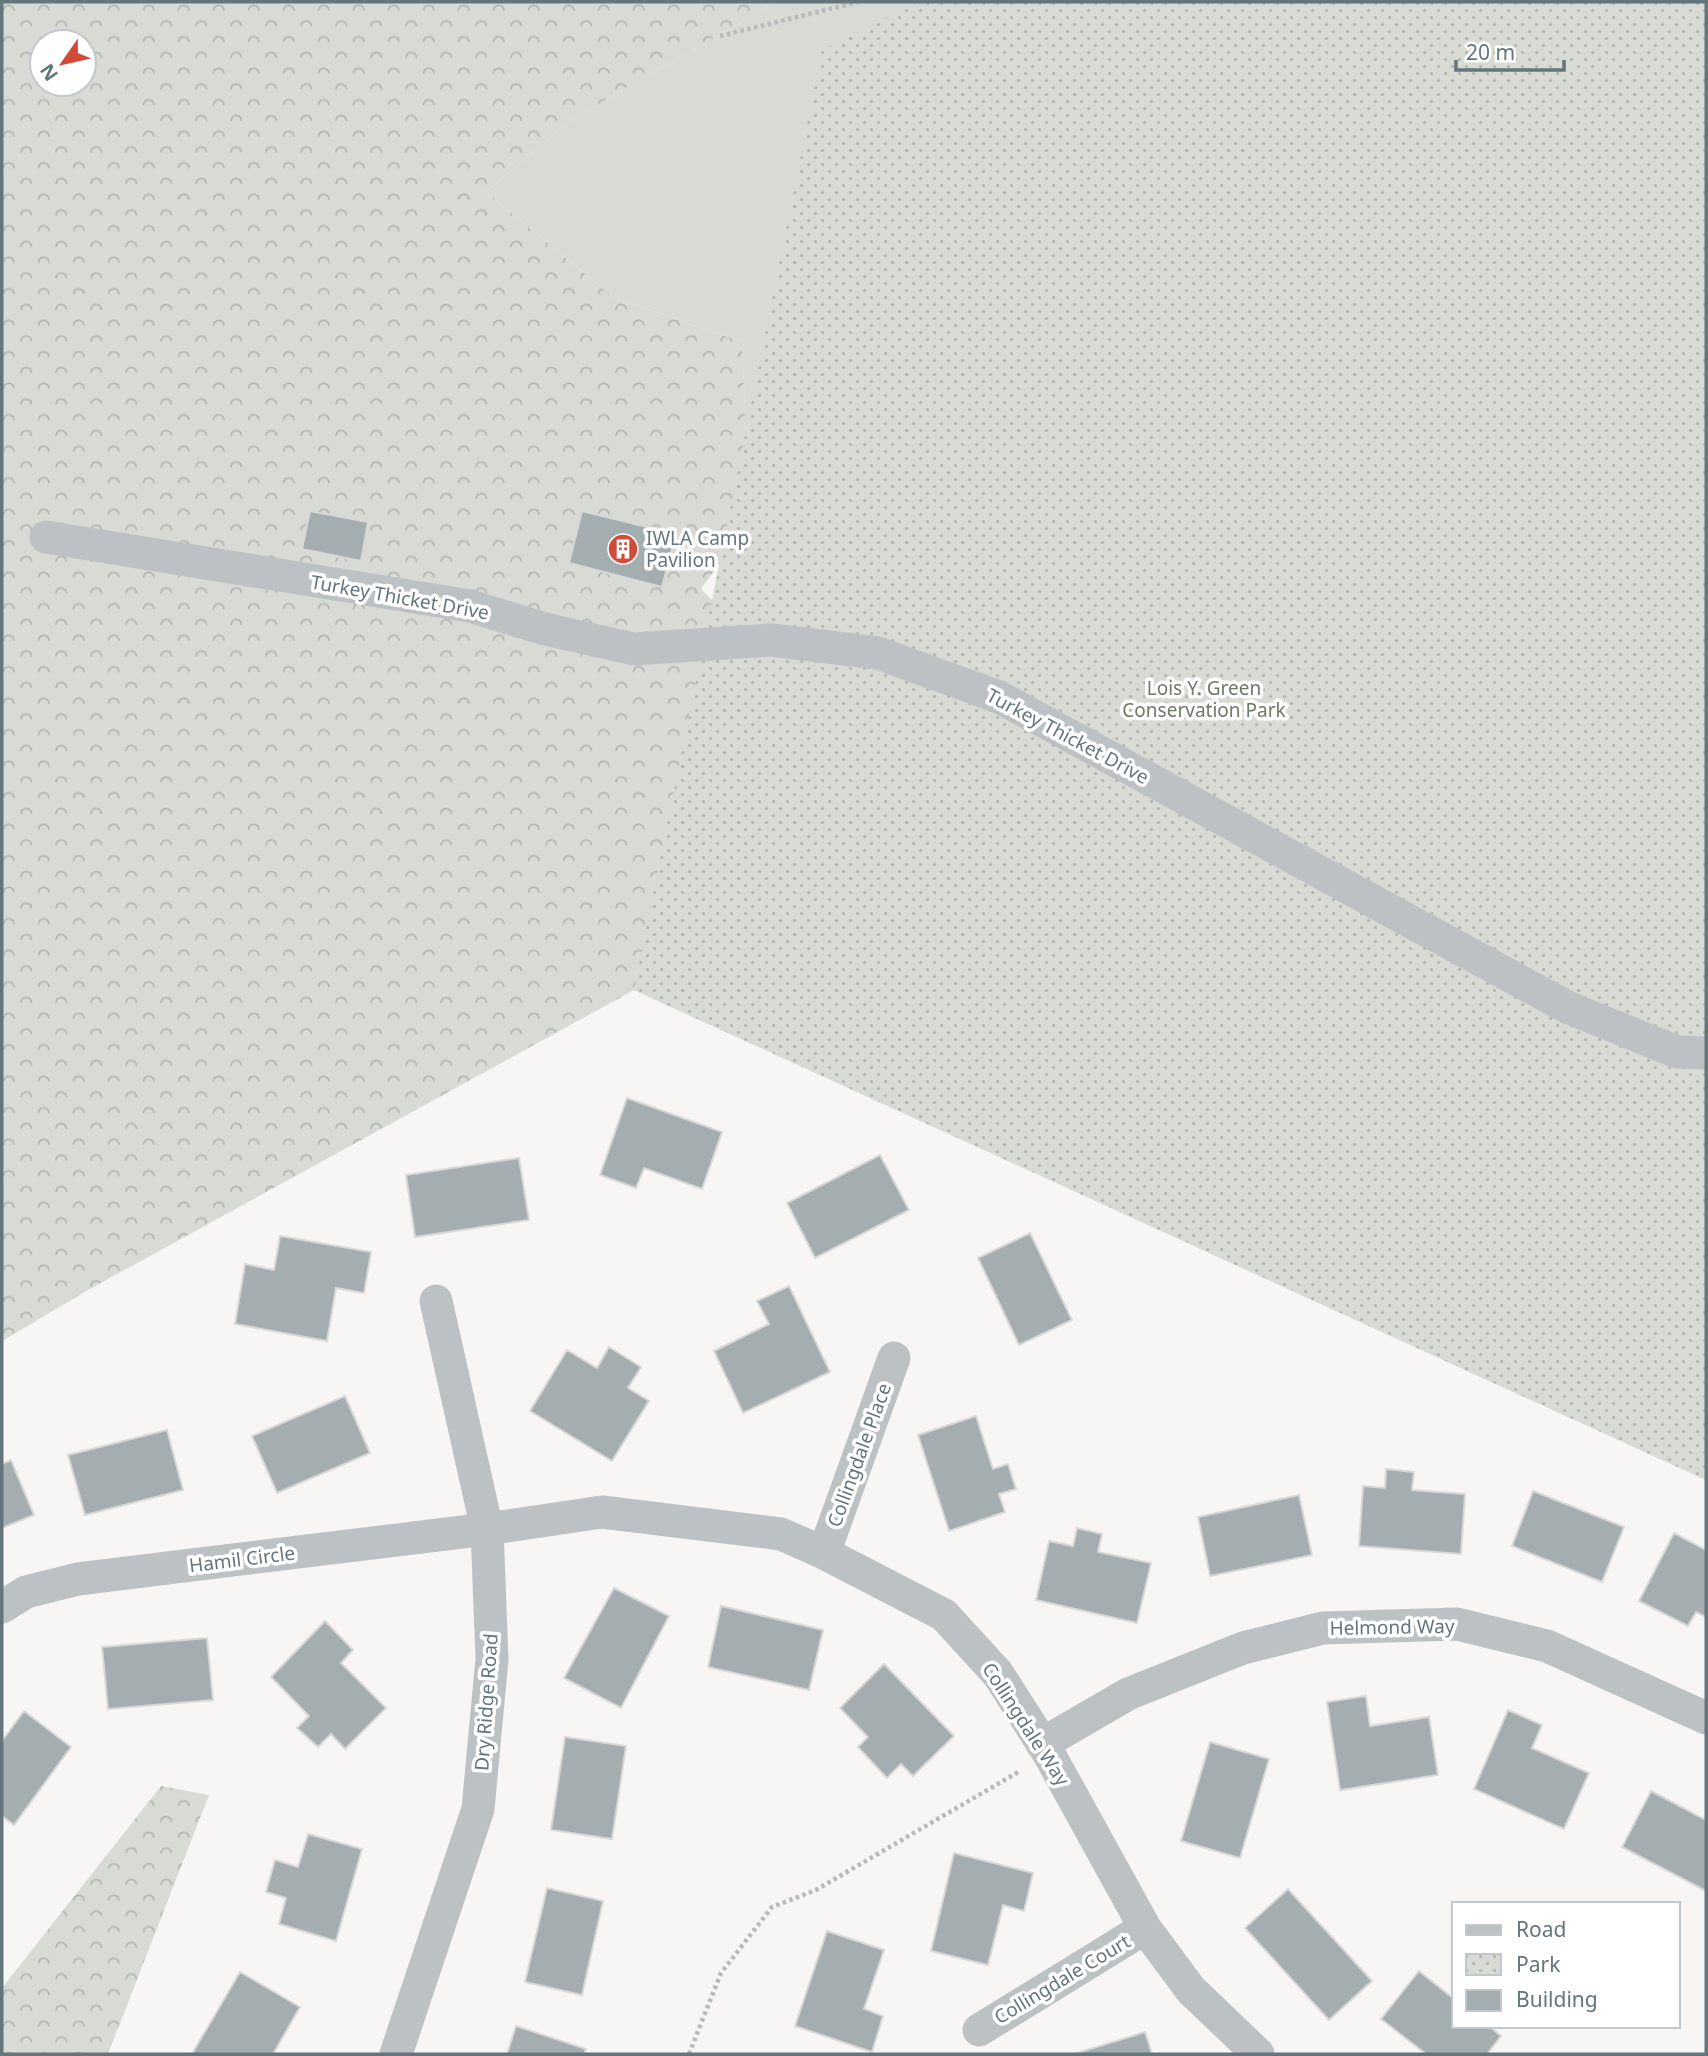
<svg xmlns="http://www.w3.org/2000/svg" width="1708" height="2056" viewBox="0 0 1708 2056" font-family="'Noto Sans',sans-serif">
	<style>
		.grass { fill: #d7dbd3 }
		.forest { fill: url(#forest-crowns); fill-rule: evenodd }
		.park { fill: url(#park-dots) }
		.building { fill: #a4adb0; stroke: #d8d8d6; stroke-width: 2 }
		.lines { fill: none; stroke-linecap: round; stroke-linejoin: round }
		.path { stroke: #b6babc; stroke-width: 4.5; stroke-dasharray: 3.5 3.5; stroke-linecap: butt }
		.street { stroke: #bcc1c3; stroke-width: 33 }
		.labels { text-anchor: middle; stroke-width: 7; stroke-linejoin: round; paint-order: stroke }
		.poi-label { font-size: 19px; fill: #65757c; stroke: #fff; text-anchor: start }
		.street-label { font-size: 19px; fill: #65757c; stroke: #fff }
		.park-label { font-size: 19px; fill: #6d7a67; stroke: #fff }
	</style>
	<defs>
		<pattern id="forest-crowns" width="20" height="18" patternUnits="userSpaceOnUse" patternTransform="scale(1.75)"><rect width="20" height="18" fill="#d7dbd3"/><path d="M2 6a3 3 0 1 1 6 0M12 15a3 3 0 1 1 6 0" fill="none" stroke="#b2b6b0"/></pattern>
		<pattern id="park-dots" width="8" height="8" patternUnits="userSpaceOnUse" patternTransform="scale(1.75)"><rect width="8" height="8" fill="#d7dbd3"/><path d="M2 2h.1M6 6h.1" fill="none" stroke="#b2b6b0" stroke-width="1.8" stroke-linecap="round"/></pattern>
	</defs>
	<rect width="100%" height="100%" fill="#f7f6f4"/>
	<!-- grass -->
	<path class="grass" d="M 776,2 L 932,2 L 750,522 L 742,342 L 613,297 L 486,192 L 571,120 Z"/>
	<!-- forest -->
	<path class="forest" d="M 2,2 L 776,2 L 571,120 L 486,192 L 613,297 L 742,342 L 750,522 L 701,589 L 768,656 L 1706,2 L 1706,1480 L 634,990 L 90,1289 L 2,1341 ZM 42,42 L 84,42 L 84,84 L 42,84 Z
		M 161,1786 L 209,1795 L 108,2054 L 2,2054 L 2,1988 Z"/>
	<!-- park -->
	<path class="park" d="M 919,2 L 1706,2 L 1706,1480 L 634,990 L 822,50 Z"/>
	<!-- building -->
	<path class="building" d="M 310,511 L 368,522 L 361,561 L 302,549 Z
		M 582,511 L 676,534 L 662,587 L 569,563 Z
		M 627,1098 L 722,1132 L 702,1189 L 644,1168 L 636,1188 L 600,1175 Z
		M 880,1155 L 909,1210 L 815,1258 L 787,1203 Z
		M 519,1158 L 529,1220 L 415,1237 L 406,1175 Z
		M 1030,1233 L 1072,1320 L 1019,1345 L 978,1258 Z
		M 280,1236 L 371,1252 L 364,1293 L 336,1288 L 327,1341 L 235,1324 L 245,1264 L 274,1270 Z
		M 789,1286 L 830,1372 L 743,1413 L 714,1351 L 769,1324 L 757,1301 Z
		M 609,1347 L 641,1367 L 628,1388 L 649,1401 L 612,1461 L 530,1411 L 567,1350 L 597,1368 Z
		M 345,1396 L 370,1453 L 277,1493 L 252,1436 Z
		M 976,1416 L 993,1469 L 1008,1464 L 1016,1489 L 999,1494 L 1005,1512 L 949,1531 L 918,1435 Z
		M 167,1430 L 183,1490 L 85,1515 L 68,1455 Z
		M 11,1460 L 34,1515 L 2,1528 L 2,1464 Z
		M 1386,1469 L 1414,1472 L 1412,1490 L 1465,1494 L 1461,1554 L 1359,1546 L 1363,1486 L 1385,1488 Z
		M 1533,1491 L 1624,1527 L 1602,1582 L 1512,1546 Z
		M 1299,1495 L 1312,1555 L 1210,1576 L 1198,1517 Z
		M 1077,1528 L 1102,1534 L 1098,1552 L 1151,1563 L 1137,1623 L 1036,1600 L 1049,1541 L 1073,1546 Z
		M 1674,1533 L 1706,1550 L 1706,1617 L 1696,1612 L 1688,1626 L 1639,1601 Z
		M 614,1588 L 669,1616 L 621,1708 L 564,1678 Z
		M 721,1606 L 823,1630 L 809,1690 L 708,1667 Z
		M 325,1621 L 353,1650 L 341,1663 L 386,1708 L 345,1749 L 331,1734 L 318,1747 L 297,1728 L 309,1716 L 271,1677 Z
		M 207,1638 L 213,1700 L 108,1709 L 102,1647 Z
		M 884,1664 L 954,1736 L 913,1776 L 901,1764 L 887,1778 L 858,1747 L 868,1737 L 840,1708 Z
		M 1366,1696 L 1370,1726 L 1429,1717 L 1438,1775 L 1340,1790 L 1327,1702 Z
		M 1508,1710 L 1542,1725 L 1532,1748 L 1589,1773 L 1564,1829 L 1474,1789 Z
		M 24,1711 L 71,1747 L 14,1825 L 2,1816 L 2,1741 Z
		M 565,1737 L 626,1746 L 612,1839 L 551,1830 Z
		M 1210,1742 L 1269,1759 L 1240,1858 L 1181,1841 Z
		M 1651,1791 L 1706,1820 L 1706,1891 L 1622,1847 Z
		M 308,1834 L 362,1849 L 336,1941 L 279,1924 L 286,1898 L 266,1892 L 275,1860 L 298,1867 Z
		M 954,1853 L 1033,1873 L 1024,1911 L 1003,1905 L 988,1965 L 931,1951 Z
		M 547,1888 L 603,1901 L 582,1995 L 525,1982 Z
		M 1288,1889 L 1372,1981 L 1329,2020 L 1245,1928 Z
		M 827,1931 L 884,1950 L 864,2009 L 883,2016 L 872,2052 L 795,2026 Z
		M 1419,1971 L 1454,1999 L 1454,2026 L 1489,2026 L 1501,2036 L 1487,2054 L 1426,2054 L 1381,2019 Z
		M 240,1972 L 300,2007 L 273,2054 L 192,2054 Z
		M 516,2026 L 586,2049 L 584,2054 L 507,2054 Z
		M 1145,2032 L 1152,2054 L 1074,2054 Z"/>
	<g class="lines">
		<!-- path -->
		<path class="path" d="M 720,36 L 858,2
			M 689,2054 L 721,1973 L 772,1907 L 816,1890 L 1020,1771"/>
		<!-- street -->
		<path class="street" d="M 46,537 L 470,606 L 545,629 L 634,649 L 771,640 L 878,653 L 999,697 L 1567,1007 L 1677,1052 L 1706,1053
			M 824,1553 L 894,1358
			M 2,1607 L 26,1592 L 78,1579 L 487,1529 L 602,1512 L 781,1534 L 824,1553 L 944,1615 L 998,1674 L 1049,1754 L 1145,1928 L 1191,1990 L 1258,2054
			M 1042,1744 L 1128,1694 L 1243,1648 L 1323,1628 L 1457,1624 L 1547,1646 L 1706,1718
			M 979,2030 L 1145,1928
			M 396,2054 L 478,1809 L 492,1659 L 487,1529 L 436,1301"/>
	</g>
	<!-- icons -->
	<defs>
		<g id="building-disc" transform="scale(1.575)"><circle r="9.5" fill="#d14b39" stroke="#fff"/><path d="M-4-6H4V6H1V3H-1V6H-4ZM-2.5-4.3h1.7v1.8h-1.7ZM.8-4.3h1.7v1.8H.8ZM-2.5-1h1.7V.8h-1.7ZM.8-1h1.7V.8H.8Z" fill="#fff"/></g>
	</defs>
	<g fill-rule="evenodd">
		<use href="#building-disc" x="623" y="549"/>
	</g>
	<g class="labels">
		<!-- poi labels -->
		<g class="poi-label">
			<text x="646" y="545">IWLA Camp<tspan x="646" dy="22">Pavilion</tspan></text>
		</g>
		<!-- street labels -->
		<g class="street-label">
			<text transform="translate(400 597) rotate(10)" y="7">Turkey Thicket Drive</text>
			<text transform="translate(1068 736) rotate(28)" y="7">Turkey Thicket Drive</text>
			<text transform="translate(859 1455) rotate(-70)" y="7">Collingdale Place</text>
			<text transform="translate(242 1559) rotate(-7)" y="7">Hamil Circle</text>
			<text transform="translate(1392 1627) rotate(-1)" y="7">Helmond Way</text>
			<text transform="translate(486 1702) rotate(-86)" y="7">Dry Ridge Road</text>
			<text transform="translate(1026 1724) rotate(57)" y="7">Collingdale Way</text>
			<text transform="translate(1062 1979) rotate(-31)" y="7">Collingdale Court</text>
		</g>
		<!-- park labels -->
		<g class="park-label">
			<text x="1204" y="695">Lois Y. Green<tspan x="1204" dy="22">Conservation Park</tspan></text>
		</g>
	</g>
	<!-- border -->
	<rect width="1708" height="2056" fill="none" stroke="#65757c" stroke-width="7"/>
	<!-- legend -->
	<rect x="1452" y="1902" width="228" height="126" fill="#ffffff" stroke="#c1c8cb" stroke-width="2"/>
	<rect x="1466" y="1925" width="35" height="10" fill="#bcc1c3" stroke="#c1c8cb" stroke-width="2"/>
	<text x="1516" y="1937" font-size="21" fill="#65757c">Road</text>
	<rect x="1466" y="1954" width="35" height="21" fill="url(#park-dots)" stroke="#c1c8cb" stroke-width="2"/>
	<text x="1516" y="1972" font-size="21" fill="#65757c">Park</text>
	<rect x="1466" y="1990" width="35" height="21" fill="#a4adb0" stroke="#c1c8cb" stroke-width="2"/>
	<text x="1516" y="2007" font-size="21" fill="#65757c">Building</text>
	<!-- north arrow -->
	<g transform="translate(63 63) rotate(236)"><circle r="33" fill="#ffffff" stroke="#c1c8cb" stroke-width="2"/>
	<path d="M0-5L12 26L0 18L-12 26Z" fill="#d14b39"/>
	<text y="-10" font-size="19" font-weight="bold" text-anchor="middle" fill="#65757c">N</text>
	</g>
	<!-- scale -->
	<path d="M1456 60v10h108v-10" fill="none" stroke="#65757c" stroke-width="3.5"/>
	<text x="1466" y="60" font-size="21" fill="#65757c" stroke="#ffffff" stroke-width="5" paint-order="stroke">20 m</text>
</svg>
